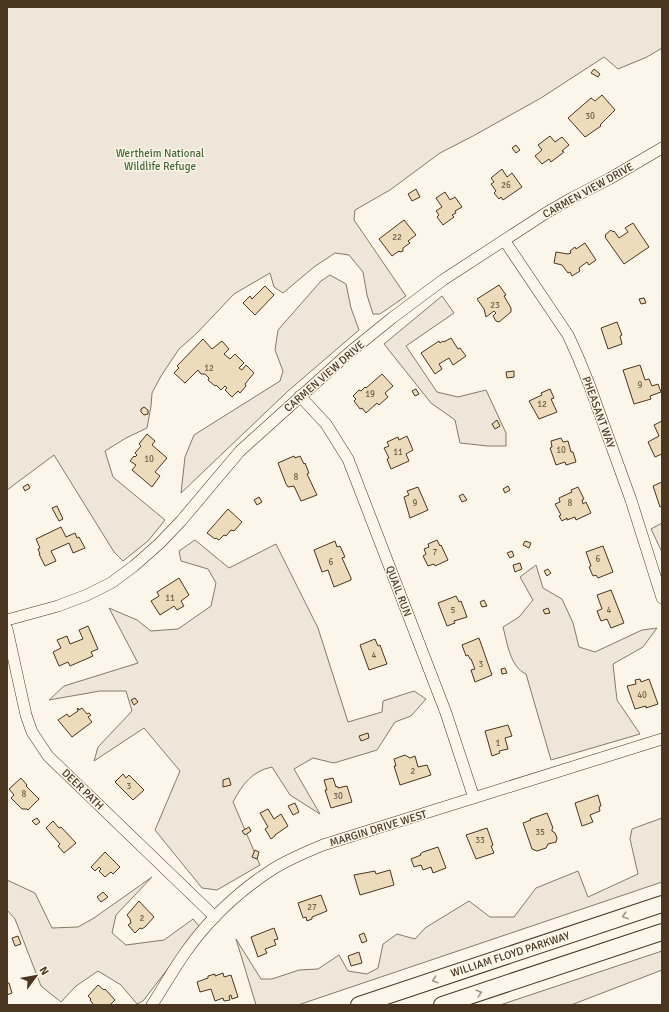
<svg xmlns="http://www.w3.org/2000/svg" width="669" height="1012" viewBox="0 0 669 1012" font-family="Signika,sans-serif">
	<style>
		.green { fill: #ede6d9; stroke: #887966 }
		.building { fill: #ecdcbc; stroke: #4a3520 }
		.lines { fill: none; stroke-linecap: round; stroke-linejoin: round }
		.minor-casing { stroke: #4a3520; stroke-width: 12 }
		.highway-casing { stroke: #4a3520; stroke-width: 18 }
		.minor { stroke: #fbf6e9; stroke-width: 11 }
		.highway { stroke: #fbf6e9; stroke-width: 16 }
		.oneway { stroke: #a29684 }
		.labels { text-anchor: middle; stroke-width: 3; stroke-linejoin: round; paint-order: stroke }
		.number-label { font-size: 9px; fill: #725f47 }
		.park-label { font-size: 11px; fill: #436837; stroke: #fbf6e9 }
		.street-label { font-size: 11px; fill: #4a3520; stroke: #fbf6e9 }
	</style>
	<rect width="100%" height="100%" fill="#fbf6e9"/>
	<!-- green -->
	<path class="green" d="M 7,7 L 662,7 L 662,48 L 647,57 L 618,69 L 604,57 L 541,98 L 473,136 L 440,153 L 390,190 L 355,210 L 354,220 L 406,296 L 380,314 L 373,314 L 367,295 L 363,272 L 349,255 L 335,253 L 314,267 L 283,293 L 274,287 L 270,273 L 234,294 L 197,333 L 179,349 L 161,376 L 152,393 L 151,406 L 147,428 L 126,438 L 105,451 L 113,477 L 165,520 L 148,541 L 123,561 L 114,552 L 54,455 L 7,490 Z
		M 330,275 L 346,284 L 351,308 L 359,330 L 288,391 L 181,493 L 185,457 L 194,435 L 280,381 L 283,371 L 275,350 L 278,330 L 321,281 Z
		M 442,296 L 454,313 L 406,346 L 437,392 L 458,397 L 486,390 L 506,433 L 506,446 L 488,446 L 460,443 L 455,420 L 431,403 L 384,344 Z
		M 662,523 L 662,552 L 651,529 Z
		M 195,540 L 229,568 L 276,544 L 318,628 L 348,722 L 382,712 L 383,701 L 414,691 L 426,699 L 411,716 L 395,722 L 377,750 L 334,763 L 313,758 L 294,769 L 320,814 L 290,795 L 272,767 C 252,771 242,785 233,802 L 260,865 L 217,890 L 202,888 L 155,830 L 180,771 L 144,728 L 94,761 L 98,747 L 132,711 L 126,691 L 100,691 L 49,700 L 64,686 L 138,663 L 109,608 L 137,620 L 151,631 L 178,629 L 211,606 L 216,583 L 208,569 L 181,561 L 179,551 Z
		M 536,565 L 543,588 L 562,599 L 573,623 L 579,647 L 595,652 L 642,630 L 657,628 L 643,647 L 613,664 L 617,700 L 640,734 L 551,760 L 526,674 C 510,667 507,642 503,627 L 519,617 L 533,600 L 520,577 Z
		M 662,818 L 662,882 L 298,1005 L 256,1005 L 236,939 L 261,979 L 272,979 L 299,970 L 318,969 L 339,955 L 348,971 L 367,974 L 378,968 L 383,944 L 397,934 L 415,939 L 425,928 L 469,901 L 490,917 L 514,917 L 536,888 L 578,871 L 588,897 L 638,874 L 630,839 L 632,829 Z
		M 152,877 L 116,915 L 112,933 L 126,945 L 164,940 L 193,919 L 200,927 L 143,1001 L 137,1004 L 121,985 L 98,971 L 76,986 L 61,1002 L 41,986 L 15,919 L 7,910 L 7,880 L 35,893 L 52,928 L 78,927 L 94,918 Z
		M 662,951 L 662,970 L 571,1005 L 500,1005 Z"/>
	<!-- building -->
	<path class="building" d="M 594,69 L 600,74 L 598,77 L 591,73 Z
		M 602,95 L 615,110 L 600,125 L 601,126 L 585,137 L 568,118 L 591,98 L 595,101 Z
		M 550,136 L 555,142 L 562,137 L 569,145 L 562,151 L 564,152 L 551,162 L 549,159 L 542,164 L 535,156 L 542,150 L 538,145 Z
		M 516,145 L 520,150 L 516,153 L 512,148 Z
		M 502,169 L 507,177 L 512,173 L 522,187 L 503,200 L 501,197 L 499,199 L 494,193 L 496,191 L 491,184 L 494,182 L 491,178 Z
		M 416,189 L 420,197 L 412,201 L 408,194 Z
		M 445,192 L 450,200 L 455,197 L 462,207 L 455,211 L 456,213 L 452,215 L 454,217 L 443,225 L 437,217 L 439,215 L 436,211 L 442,207 L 436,198 Z
		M 404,220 L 416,235 L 408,241 L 410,243 L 403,248 L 403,251 L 400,252 L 399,251 L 392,256 L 379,239 Z
		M 633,223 L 649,247 L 624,264 L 605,237 L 606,236 L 605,235 L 611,230 L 613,232 L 614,231 L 619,238 L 628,232 L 625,228 Z
		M 585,243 L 596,260 L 589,265 L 587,262 L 579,268 L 580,271 L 572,276 L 570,272 L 568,273 L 562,265 L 554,263 L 556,252 L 568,254 L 571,253 L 570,251 L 575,247 L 576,249 Z
		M 499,285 L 506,295 L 504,296 L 511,308 L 511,312 L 499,322 L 496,321 L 493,316 L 496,313 L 494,311 L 486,317 L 484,309 L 477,299 Z
		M 265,286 L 274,295 L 255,315 L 243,303 L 250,296 L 252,299 Z
		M 644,298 L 646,303 L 641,304 L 639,299 Z
		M 617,322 L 622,335 L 620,336 L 622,344 L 608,349 L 601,328 Z
		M 451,338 L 458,349 L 460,348 L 466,356 L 453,365 L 449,358 L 439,364 L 442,369 L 435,374 L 421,353 L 439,341 L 440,343 L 443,341 L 444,342 Z
		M 203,339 L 212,349 L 222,341 L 229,349 L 224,354 L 230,359 L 235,354 L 244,363 L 239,368 L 242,370 L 246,365 L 254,373 L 245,384 L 246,386 L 240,393 L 238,391 L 232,397 L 225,390 L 227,388 L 225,386 L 221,390 L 216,385 L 215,386 L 208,380 L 209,378 L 205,374 L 201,374 L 198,370 L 185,383 L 174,373 L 179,368 L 177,366 Z
		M 640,365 L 645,380 L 649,379 L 652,386 L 658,384 L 661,392 L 650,396 L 651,399 L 634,404 L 623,370 Z
		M 514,371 L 514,377 L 507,378 L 506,372 Z
		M 382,374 L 393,386 L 385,393 L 388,397 L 379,405 L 377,403 L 366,413 L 362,408 L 360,409 L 354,401 L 356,399 L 353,396 L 359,390 L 361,391 L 365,387 L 366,388 Z
		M 416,389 L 419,394 L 415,396 L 412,391 Z
		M 550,389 L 554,398 L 551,399 L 557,412 L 539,419 L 529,401 L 542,395 L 541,393 Z
		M 144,407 L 148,410 L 148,414 L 144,415 L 141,412 L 141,409 Z
		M 497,420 L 500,426 L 495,429 L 492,424 Z
		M 662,421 L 662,454 L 655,457 L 648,442 L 659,436 L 654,425 Z
		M 147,434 L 155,441 L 152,445 L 167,458 L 155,472 L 160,476 L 152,487 L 132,470 L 136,465 L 130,461 L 134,456 L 135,457 L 137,455 L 135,453 L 141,446 L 139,444 Z
		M 407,436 L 413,450 L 406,454 L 409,461 L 391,469 L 387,459 L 389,458 L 384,448 L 389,446 L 387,442 L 398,437 L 399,440 Z
		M 561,438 L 563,442 L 568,441 L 571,452 L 573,452 L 576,462 L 566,465 L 565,462 L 556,465 L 550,448 L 552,447 L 551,441 Z
		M 294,456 L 295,458 L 300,456 L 304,464 L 305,463 L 309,473 L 307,474 L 317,495 L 301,501 L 294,486 L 288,487 L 286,484 L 278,463 Z
		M 662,482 L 662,506 L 660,507 L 653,486 Z
		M 28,484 L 30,488 L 25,491 L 23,487 Z
		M 508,486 L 510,490 L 505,493 L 503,489 Z
		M 418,487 L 428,510 L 410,518 L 404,497 L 409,495 L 407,491 Z
		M 578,487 L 584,499 L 582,500 L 583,504 L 586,502 L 591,513 L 576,520 L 575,517 L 567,520 L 567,518 L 562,521 L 559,516 L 561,515 L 555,504 L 560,502 L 559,498 L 572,492 L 571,490 Z
		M 463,494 L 467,500 L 462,502 L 459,496 Z
		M 259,497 L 262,502 L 257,505 L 254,500 Z
		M 57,506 L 63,519 L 59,521 L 52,508 Z
		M 228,509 L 242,522 L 234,531 L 231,530 L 226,536 L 224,535 L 219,540 L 216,538 L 215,539 L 207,533 Z
		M 61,527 L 66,537 L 75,533 L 77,538 L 79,537 L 85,548 L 73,553 L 69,543 L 51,551 L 56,561 L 45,566 L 39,554 L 40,554 L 38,549 L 40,548 L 36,539 Z
		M 437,540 L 440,546 L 441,545 L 448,560 L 435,566 L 434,564 L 428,566 L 423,556 L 426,554 L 424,549 L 429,547 L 428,544 Z
		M 335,541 L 337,547 L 340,546 L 345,557 L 342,558 L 351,578 L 351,580 L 334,587 L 328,570 L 322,572 L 314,550 Z
		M 525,541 L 531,543 L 529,548 L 523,545 Z
		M 603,546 L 613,572 L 598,578 L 596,575 L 593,576 L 589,567 L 591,566 L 586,552 Z
		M 512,551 L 514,556 L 510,558 L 507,553 Z
		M 520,563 L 522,569 L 515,572 L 513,565 Z
		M 548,569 L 551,573 L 547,576 L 544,571 Z
		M 179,578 L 189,595 L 181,601 L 184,606 L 177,610 L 174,606 L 160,615 L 151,601 L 159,596 L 157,592 Z
		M 611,590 L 624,623 L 611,628 L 607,619 L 601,621 L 597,611 L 602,609 L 597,595 Z
		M 456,596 L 459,602 L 461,601 L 467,617 L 454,621 L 455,623 L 447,626 L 438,603 Z
		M 484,600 L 487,606 L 482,607 L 480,602 Z
		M 548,608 L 550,613 L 545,614 L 543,610 Z
		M 88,626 L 98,649 L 91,652 L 93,656 L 70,666 L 68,662 L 59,666 L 53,652 L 61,648 L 57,640 L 67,636 L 70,644 L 83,639 L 79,630 Z
		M 479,638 L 492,675 L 475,682 L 471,670 L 475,669 L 471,659 L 470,659 L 468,655 L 466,656 L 462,645 Z
		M 375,639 L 378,646 L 380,645 L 387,664 L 369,670 L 360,645 Z
		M 505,668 L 507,673 L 502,674 L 501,669 Z
		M 640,679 L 641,682 L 649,679 L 658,704 L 646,708 L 646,706 L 635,709 L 627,686 L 636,684 L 635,680 Z
		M 135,698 L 138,702 L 134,705 L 131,700 Z
		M 78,708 L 79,710 L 82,708 L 87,714 L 89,713 L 91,715 L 88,717 L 92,722 L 72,737 L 58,720 L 67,714 L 69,717 L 78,711 L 77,709 Z
		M 508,725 L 512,736 L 505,738 L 508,749 L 499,751 L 500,753 L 492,756 L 485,731 Z
		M 368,733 L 369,738 L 361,741 L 359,736 Z
		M 405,755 L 410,758 L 415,756 L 418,767 L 427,765 L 431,775 L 400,785 L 394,766 L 396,766 L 394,759 Z
		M 123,774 L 126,778 L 129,775 L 144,790 L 133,800 L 115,782 Z
		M 21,778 L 27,785 L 26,786 L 39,799 L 28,810 L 27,809 L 22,809 L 11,798 L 14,795 L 9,789 Z
		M 229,778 L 231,785 L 223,787 L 223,780 Z
		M 333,778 L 336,787 L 337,786 L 338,788 L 347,786 L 352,802 L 331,808 L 325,790 L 327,790 L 324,780 Z
		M 598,795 L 601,806 L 599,807 L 600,811 L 590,815 L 593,822 L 582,826 L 575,803 Z
		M 295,803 L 299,812 L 293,815 L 288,806 Z
		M 268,809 L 274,819 L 281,814 L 288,826 L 275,835 L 275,836 L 271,839 L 265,829 L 268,827 L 260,813 Z
		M 547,813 L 553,828 L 552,829 L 552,831 L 555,833 L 557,838 L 556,842 L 548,844 L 546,848 L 537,851 L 532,849 L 523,823 L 531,820 L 530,819 Z
		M 37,818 L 40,822 L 36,825 L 32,821 Z
		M 53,821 L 59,828 L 61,827 L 76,843 L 64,853 L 58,846 L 60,844 L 46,828 Z
		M 249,827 L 251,831 L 245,835 L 242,831 Z
		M 487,828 L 493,845 L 491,846 L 494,853 L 476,859 L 466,835 Z
		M 438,847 L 446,868 L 433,873 L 431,867 L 423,870 L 421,865 L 414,867 L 411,859 L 421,855 L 420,854 L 423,852 Z
		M 255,850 L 259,852 L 257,859 L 252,857 Z
		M 105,852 L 120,867 L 113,874 L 111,872 L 105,877 L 99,871 L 101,869 L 99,867 L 95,871 L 91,867 Z
		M 390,870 L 394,885 L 360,895 L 354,875 L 375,871 L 376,874 Z
		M 103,892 L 108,897 L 101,902 L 97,897 Z
		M 321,895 L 327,911 L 312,917 L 312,919 L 307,921 L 306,917 L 303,918 L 298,903 Z
		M 139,901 L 154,917 L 146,926 L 142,929 L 140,928 L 135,933 L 128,925 L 131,923 L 130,919 L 127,915 Z
		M 274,928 L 278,939 L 274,940 L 276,945 L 265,949 L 267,953 L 258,957 L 251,937 Z
		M 364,933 L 367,941 L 362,943 L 359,935 Z
		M 18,936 L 21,944 L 15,946 L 12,938 Z
		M 359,952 L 362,963 L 351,966 L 348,956 Z
		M 223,973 L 224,977 L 231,975 L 238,997 L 232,999 L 231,995 L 229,996 L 230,1000 L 224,1001 L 223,998 L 215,1001 L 211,989 L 200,992 L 197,982 L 208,978 L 208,976 L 215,974 L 215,976 Z
		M 31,978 L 33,984 L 28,986 L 26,980 Z
		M 7,983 L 9,983 L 12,993 L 7,995 Z
		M 98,985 L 104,990 L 105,989 L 115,1000 L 110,1005 L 94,1005 L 90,1000 L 91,999 L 88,996 Z"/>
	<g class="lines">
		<!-- minor casing -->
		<g class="minor-casing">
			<path id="minor" d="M 504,240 L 568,335 L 578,357 L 589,384 L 631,500 L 662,598
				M 300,396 L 326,424 L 348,459 L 446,713 L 474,798
				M 7,620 L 58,606 L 87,595 L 111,583 L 134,566 L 160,543 L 181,521 L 240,451 L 350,352 L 392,318 L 443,280 L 546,213 L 572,198 L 609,179 L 662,148
				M 7,629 L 26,715 L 32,732 L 48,756 L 215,917
				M 152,1005 C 163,988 173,970 185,953 C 208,920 239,891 273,869 C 289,859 306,852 323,845 L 662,739"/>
		</g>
		<!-- highway casing -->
		<g class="highway-casing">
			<path id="highway" d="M 359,1005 L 662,904
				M 442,1005 L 662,932"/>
		</g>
		<!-- minor -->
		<use href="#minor" class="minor"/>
		<!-- highway -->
		<use href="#highway" class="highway"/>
	</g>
	<!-- one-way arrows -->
	<defs><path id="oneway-chevron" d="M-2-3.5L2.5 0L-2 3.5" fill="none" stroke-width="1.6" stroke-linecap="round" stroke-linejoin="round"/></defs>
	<g class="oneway">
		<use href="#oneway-chevron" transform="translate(625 916) rotate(162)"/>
		<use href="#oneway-chevron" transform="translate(435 980) rotate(162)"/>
		<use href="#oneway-chevron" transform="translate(479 993) rotate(-18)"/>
	</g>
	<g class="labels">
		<!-- number labels -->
		<g class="number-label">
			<text x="590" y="119">30</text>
			<text x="506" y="188">26</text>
			<text x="397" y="240">22</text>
			<text x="495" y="308">23</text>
			<text x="209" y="371">12</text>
			<text x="640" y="388">9</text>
			<text x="370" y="397">19</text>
			<text x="542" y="407">12</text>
			<text x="561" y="453">10</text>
			<text x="398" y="455">11</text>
			<text x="149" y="462">10</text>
			<text x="296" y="480">8</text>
			<text x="415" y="506">9</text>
			<text x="570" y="506">8</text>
			<text x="435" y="555">7</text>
			<text x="598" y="562">6</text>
			<text x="331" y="565">6</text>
			<text x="170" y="601">11</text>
			<text x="453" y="613">5</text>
			<text x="609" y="613">4</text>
			<text x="374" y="658">4</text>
			<text x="481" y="667">3</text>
			<text x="642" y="698">40</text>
			<text x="498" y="746">1</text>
			<text x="413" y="774">2</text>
			<text x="129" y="789">3</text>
			<text x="24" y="797">8</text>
			<text x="338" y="799">30</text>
			<text x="540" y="835">35</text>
			<text x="480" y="843">33</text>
			<text x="312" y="910">27</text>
			<text x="142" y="921">2</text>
		</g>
		<!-- park labels -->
		<g class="park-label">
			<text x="160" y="157">Wertheim National<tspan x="160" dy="13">Wildlife Refuge</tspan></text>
		</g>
		<!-- street labels -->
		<g class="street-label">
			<text transform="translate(588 190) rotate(-29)" y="4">CARMEN VIEW DRIVE</text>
			<text transform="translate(324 376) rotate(-41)" y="4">CARMEN VIEW DRIVE</text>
			<text transform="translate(599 412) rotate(70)" y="4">PHEASANT WAY</text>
			<text transform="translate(399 591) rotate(69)" y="4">QUAIL RUN</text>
			<text transform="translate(83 789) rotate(44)" y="4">DEER PATH</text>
			<text transform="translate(378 828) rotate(-17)" y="4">MARGIN DRIVE WEST</text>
			<text transform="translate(510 954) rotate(-18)" y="4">WILLIAM FLOYD PARKWAY</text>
		</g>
	</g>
	<!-- border -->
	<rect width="669" height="1012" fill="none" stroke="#4a3520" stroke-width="16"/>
	<!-- north arrow -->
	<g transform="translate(36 976) rotate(58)" stroke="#fbf6e9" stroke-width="3" paint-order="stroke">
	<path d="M0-3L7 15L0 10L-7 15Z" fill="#4a3520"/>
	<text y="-6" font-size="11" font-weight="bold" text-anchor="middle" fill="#4a3520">N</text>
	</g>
</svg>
